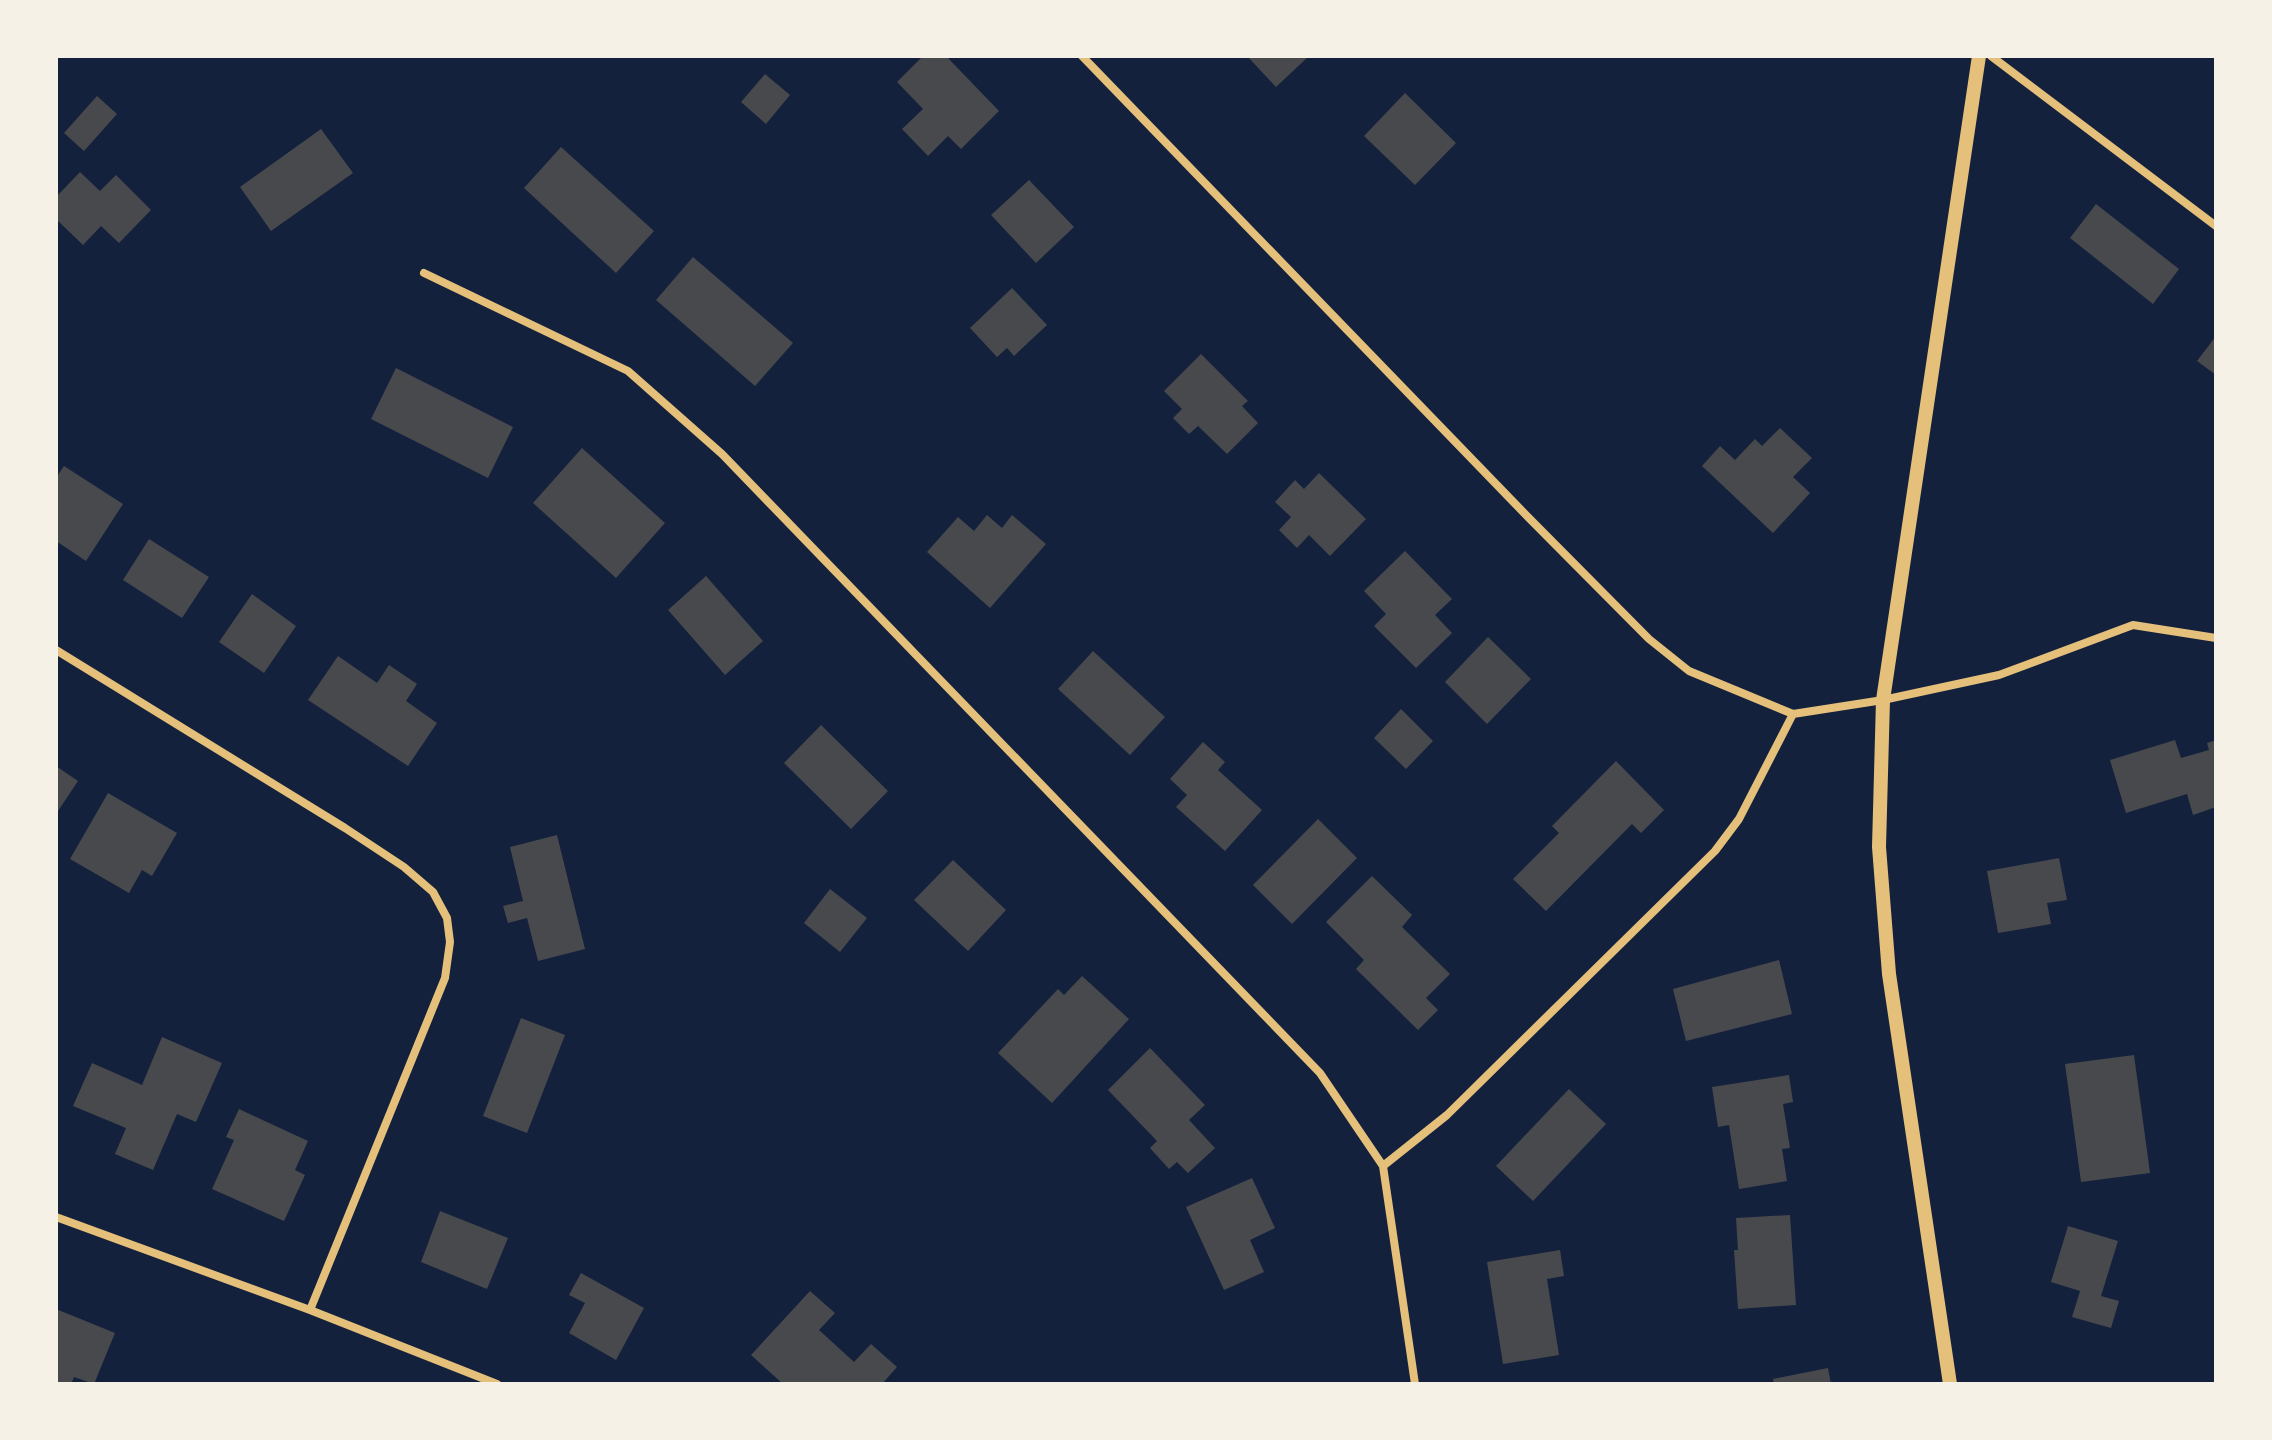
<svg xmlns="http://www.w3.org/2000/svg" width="2272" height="1440" viewBox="0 0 2272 1440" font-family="'Noto Serif',serif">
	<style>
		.building { fill: #48494c }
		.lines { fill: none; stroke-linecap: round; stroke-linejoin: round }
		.minor { stroke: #e5c07b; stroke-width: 8 }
		.tertiary { stroke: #e5c07b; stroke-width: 14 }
	</style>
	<rect width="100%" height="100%" fill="#14213d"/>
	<!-- building -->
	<path class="building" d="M 923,56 L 946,56 L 999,111 L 961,149 L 948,136 L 928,156 L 902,129 L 923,109 L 897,82 Z
		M 1247,56 L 1309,56 L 1276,87 Z
		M 765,74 L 790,95 L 766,124 L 741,102 Z
		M 1405,93 L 1456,143 L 1415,185 L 1364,136 Z
		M 97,96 L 117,114 L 84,151 L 64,133 Z
		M 321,129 L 353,173 L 271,231 L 240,187 Z
		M 561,147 L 654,231 L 616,273 L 524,188 Z
		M 80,172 L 100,191 L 116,175 L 151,210 L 119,243 L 101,226 L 83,245 L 56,219 L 56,197 Z
		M 1029,180 L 1074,227 L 1036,263 L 991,215 Z
		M 2096,204 L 2179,269 L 2153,304 L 2070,238 Z
		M 693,257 L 793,343 L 755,386 L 656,300 Z
		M 1012,288 L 1047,325 L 1014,356 L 1007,348 L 997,357 L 970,328 Z
		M 2216,336 L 2216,375 L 2197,361 Z
		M 1201,354 L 1248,401 L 1242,406 L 1258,423 L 1227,454 L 1198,426 L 1189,434 L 1173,418 L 1182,409 L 1164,391 Z
		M 396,368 L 513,427 L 488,478 L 371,419 Z
		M 1780,428 L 1812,458 L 1793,477 L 1810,493 L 1773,533 L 1702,466 L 1720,446 L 1735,460 L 1755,439 L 1762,446 Z
		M 582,448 L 665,523 L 616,578 L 533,503 Z
		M 64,466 L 123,504 L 86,561 L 56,541 L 56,478 Z
		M 1319,473 L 1366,519 L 1330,556 L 1309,535 L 1297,548 L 1279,530 L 1291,517 L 1275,502 L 1295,480 L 1304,489 Z
		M 987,515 L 1002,528 L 1012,515 L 1046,544 L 990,608 L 927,552 L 958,517 L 974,531 Z
		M 149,539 L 209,577 L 182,618 L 123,580 Z
		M 1405,551 L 1452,599 L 1435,615 L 1452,633 L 1416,668 L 1374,626 L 1386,614 L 1364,591 Z
		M 706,576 L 763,641 L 725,675 L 668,610 Z
		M 252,594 L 296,626 L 264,673 L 219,642 Z
		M 1488,637 L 1531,679 L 1487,724 L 1445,682 Z
		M 1093,651 L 1165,717 L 1130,755 L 1058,689 Z
		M 338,656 L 377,683 L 389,665 L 417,684 L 406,701 L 437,723 L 408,766 L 308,700 Z
		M 1401,709 L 1433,741 L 1406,769 L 1374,738 Z
		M 821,725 L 888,791 L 851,829 L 784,763 Z
		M 2175,740 L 2181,758 L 2209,750 L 2207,743 L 2216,740 L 2216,807 L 2193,815 L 2187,794 L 2126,813 L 2110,760 Z
		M 1203,742 L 1225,762 L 1218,770 L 1262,810 L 1225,851 L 1176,807 L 1187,795 L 1170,779 Z
		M 1616,761 L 1664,810 L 1641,833 L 1632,824 L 1546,911 L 1513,879 L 1559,833 L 1552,826 Z
		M 56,766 L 78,781 L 56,814 Z
		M 108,793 L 177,833 L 152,876 L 142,870 L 129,893 L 70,859 Z
		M 1318,819 L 1357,858 L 1292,924 L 1253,885 Z
		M 557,835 L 585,949 L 538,961 L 527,918 L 508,923 L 503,906 L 523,901 L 510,847 Z
		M 2059,858 L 2067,900 L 2047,903 L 2051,924 L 1998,933 L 1987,871 Z
		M 953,860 L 1006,910 L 968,951 L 914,900 Z
		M 1372,876 L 1412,915 L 1402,927 L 1450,974 L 1426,998 L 1438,1010 L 1418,1030 L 1356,969 L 1364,960 L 1326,922 Z
		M 830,889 L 867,918 L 840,952 L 804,923 Z
		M 1779,960 L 1792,1014 L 1686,1041 L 1673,989 Z
		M 1082,976 L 1129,1019 L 1052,1103 L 998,1053 L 1058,989 L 1064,995 Z
		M 521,1018 L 565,1035 L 527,1133 L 483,1116 Z
		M 162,1037 L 222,1063 L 196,1122 L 177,1114 L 153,1170 L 115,1154 L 126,1128 L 73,1106 L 92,1063 L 142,1085 Z
		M 1150,1048 L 1205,1105 L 1189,1120 L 1215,1148 L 1188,1173 L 1177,1162 L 1169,1169 L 1150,1148 L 1157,1141 L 1108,1090 Z
		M 2134,1055 L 2150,1173 L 2081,1182 L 2065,1064 Z
		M 1789,1075 L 1793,1102 L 1783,1104 L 1790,1148 L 1782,1149 L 1787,1181 L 1739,1189 L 1729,1125 L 1718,1127 L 1712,1087 Z
		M 1569,1089 L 1606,1124 L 1533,1201 L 1496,1166 Z
		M 239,1109 L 308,1141 L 295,1170 L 305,1175 L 284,1221 L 212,1189 L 234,1140 L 226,1137 Z
		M 1252,1178 L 1275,1228 L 1250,1240 L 1264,1272 L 1224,1290 L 1186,1207 Z
		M 440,1211 L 508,1238 L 487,1289 L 421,1262 Z
		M 1790,1215 L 1796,1305 L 1738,1309 L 1734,1250 L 1738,1250 L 1736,1218 Z
		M 2068,1226 L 2118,1241 L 2101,1296 L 2119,1301 L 2111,1328 L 2072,1317 L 2080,1291 L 2051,1282 Z
		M 1560,1250 L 1564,1276 L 1547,1279 L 1559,1355 L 1503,1364 L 1487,1262 Z
		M 581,1273 L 644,1308 L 616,1360 L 569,1333 L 585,1303 L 569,1295 Z
		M 810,1291 L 835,1313 L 819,1330 L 854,1362 L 871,1344 L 897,1367 L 882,1384 L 783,1384 L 751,1355 Z
		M 56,1309 L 115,1333 L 94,1384 L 74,1377 L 71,1384 L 56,1384 Z
		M 1828,1368 L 1831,1384 L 1774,1384 L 1773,1379 Z"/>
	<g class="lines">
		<!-- minor -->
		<path class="minor" d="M 1082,56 L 1526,515 L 1649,639 L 1689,671 L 1793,714 L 1883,700 L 1999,675 L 2133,625 L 2216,638
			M 1991,56 L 2216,226
			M 424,273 L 628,371 L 722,454 L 1320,1073 L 1383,1166 L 1415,1384
			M 56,650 L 345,828 L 404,867 L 433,892 L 447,918 L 450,942 L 445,978 L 310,1310
			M 1383,1166 L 1447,1115 L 1715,851 L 1739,819 L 1793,714
			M 56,1217 L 310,1310 L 497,1384"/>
		<!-- tertiary -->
		<path class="tertiary" d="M 1950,1384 L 1889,974 L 1879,847 L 1883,700 L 1979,56"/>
	</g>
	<!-- border -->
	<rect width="2272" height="1440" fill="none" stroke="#f6f1e7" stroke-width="116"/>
</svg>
